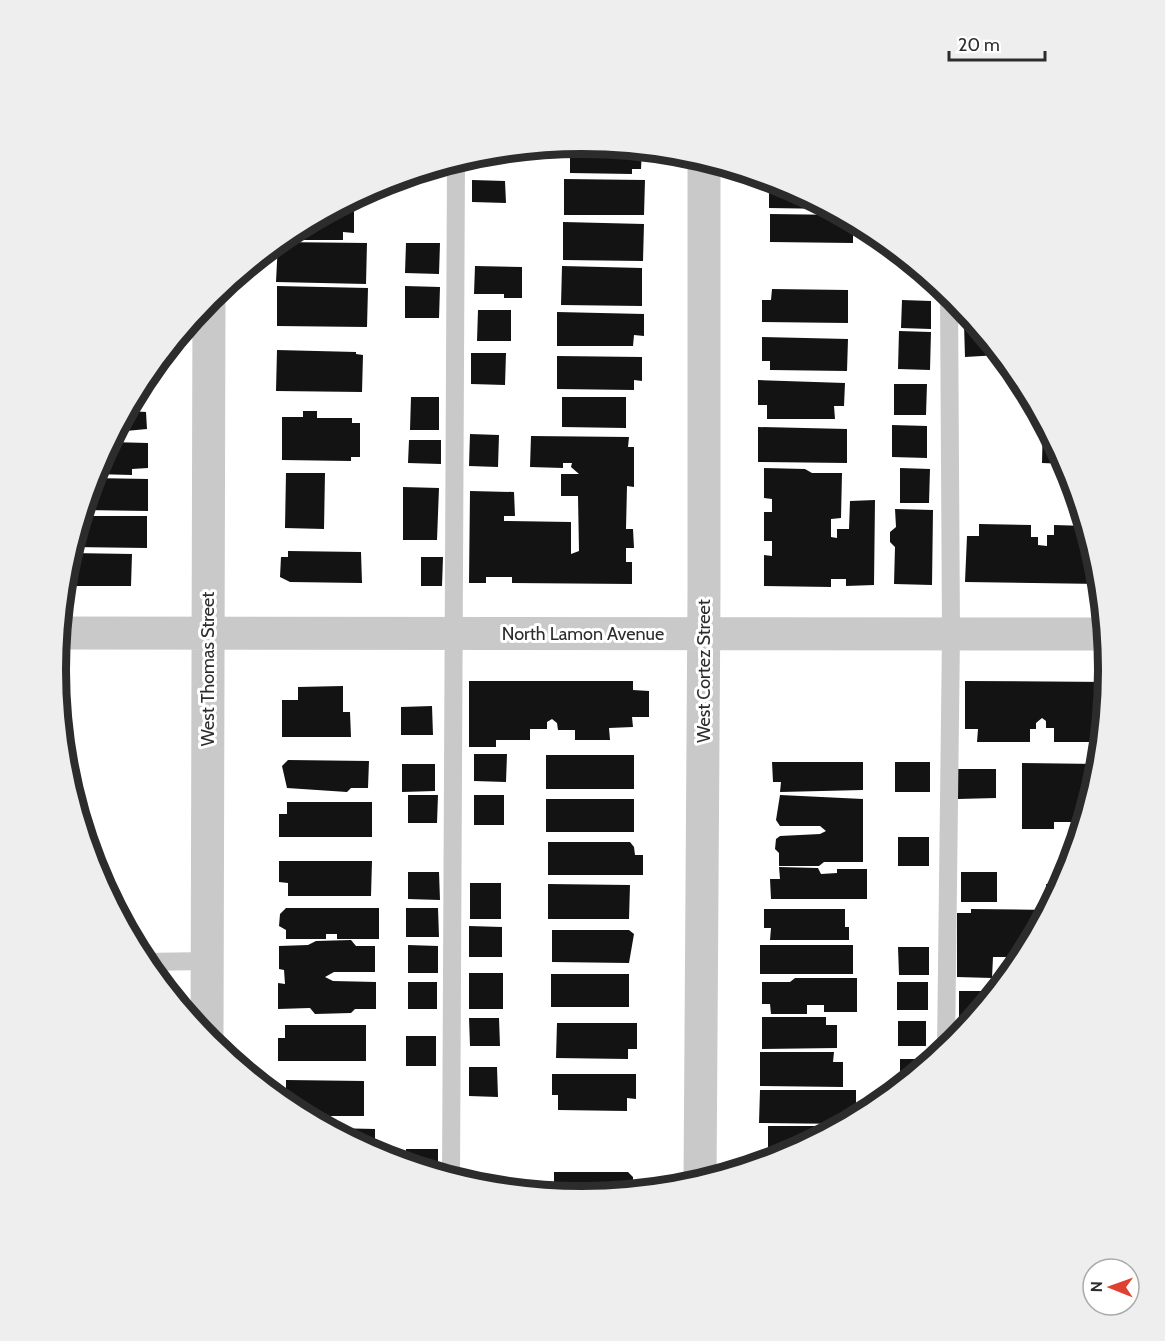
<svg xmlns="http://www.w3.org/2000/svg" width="1165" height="1341" viewBox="0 0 1165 1341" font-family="Cabin,sans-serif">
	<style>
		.building { fill: #131313 }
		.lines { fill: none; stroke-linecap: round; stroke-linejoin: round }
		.service { stroke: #c9c9c9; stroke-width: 18 }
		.minor { stroke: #c9c9c9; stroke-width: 33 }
		.labels { text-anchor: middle; stroke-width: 6; stroke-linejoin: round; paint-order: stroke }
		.street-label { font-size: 18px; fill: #2c2c2c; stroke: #fff }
		.rim { fill: none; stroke: #2c2c2c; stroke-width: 8 }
	</style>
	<rect width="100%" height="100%" fill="#fff"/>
	<!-- building -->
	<path class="building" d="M 583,144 L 642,149 L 641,169 L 632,169 L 632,174 L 570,173 L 570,145 Z
		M 564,179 L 645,180 L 644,215 L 564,215 Z
		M 769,179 L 784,184 L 832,209 L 769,208 Z
		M 472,180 L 505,181 L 506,203 L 472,202 Z
		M 344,203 L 344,207 L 354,207 L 354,233 L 343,232 L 343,240 L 281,240 Z
		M 770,214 L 843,215 L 853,220 L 853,243 L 770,242 Z
		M 563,222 L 644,224 L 643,261 L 563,260 Z
		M 278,242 L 367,243 L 366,284 L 276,282 Z
		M 406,243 L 440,243 L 439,274 L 405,273 Z
		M 475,266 L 522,267 L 522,298 L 504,298 L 504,294 L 474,294 Z
		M 562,266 L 642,268 L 642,306 L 561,305 Z
		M 277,286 L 368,288 L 367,327 L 277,326 Z
		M 405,286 L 440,287 L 439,318 L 405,318 Z
		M 772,289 L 848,290 L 848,323 L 762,322 L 762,300 L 771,300 Z
		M 902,300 L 931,301 L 931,329 L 901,328 Z
		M 478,310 L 511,310 L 511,341 L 477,341 Z
		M 557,312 L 644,314 L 644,336 L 634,335 L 633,346 L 557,346 Z
		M 964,324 L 977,324 L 999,351 L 999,355 L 965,357 Z
		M 899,331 L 931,332 L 930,370 L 898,369 Z
		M 762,337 L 848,339 L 847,371 L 770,370 L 770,361 L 762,361 Z
		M 277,350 L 356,352 L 356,354 L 363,355 L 362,392 L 276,391 Z
		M 471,353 L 506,353 L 505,385 L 471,384 Z
		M 557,356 L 642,357 L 642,381 L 634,380 L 634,390 L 557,389 Z
		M 758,380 L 845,383 L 844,406 L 834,406 L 835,419 L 767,419 L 767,405 L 758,405 Z
		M 894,384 L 927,384 L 926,415 L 894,415 Z
		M 411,397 L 439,397 L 439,430 L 410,430 Z
		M 562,397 L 626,397 L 626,428 L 562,427 Z
		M 130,404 L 130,411 L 146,412 L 147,429 L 115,432 Z
		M 303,411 L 317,411 L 317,418 L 352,418 L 352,423 L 360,423 L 360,457 L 351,457 L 351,461 L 282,460 L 282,417 L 303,417 Z
		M 1043,419 L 1067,464 L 1042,463 Z
		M 892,425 L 927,426 L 927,458 L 892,457 Z
		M 758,427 L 847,429 L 847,463 L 758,462 Z
		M 470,434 L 499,435 L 498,467 L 469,466 Z
		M 531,436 L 629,437 L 628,447 L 634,447 L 634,487 L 627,486 L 626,529 L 633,529 L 634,548 L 626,548 L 626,562 L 632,562 L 632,584 L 512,583 L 512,577 L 486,577 L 486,583 L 469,583 L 470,491 L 514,492 L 515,516 L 504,516 L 504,521 L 571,522 L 571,554 L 579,551 L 578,496 L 561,496 L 561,474 L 579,474 L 571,467 L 572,463 L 563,463 L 563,468 L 530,467 Z
		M 409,440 L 441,440 L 441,464 L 408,463 Z
		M 110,442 L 148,443 L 148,468 L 132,469 L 132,475 L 94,474 Z
		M 764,468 L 805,469 L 812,473 L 842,473 L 841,518 L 831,519 L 831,537 L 837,538 L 837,529 L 849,529 L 850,501 L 875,500 L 874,585 L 846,586 L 846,579 L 831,579 L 831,587 L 764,586 L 764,555 L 772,556 L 772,541 L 764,541 L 764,512 L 772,512 L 772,499 L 764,498 Z
		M 900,468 L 930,469 L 929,503 L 900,503 Z
		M 286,473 L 325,473 L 324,529 L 285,528 Z
		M 93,478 L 148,479 L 148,511 L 83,510 Z
		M 403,487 L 439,488 L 437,540 L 403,540 Z
		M 895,509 L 933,510 L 932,585 L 894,584 L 895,547 L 890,542 L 890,532 L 896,527 Z
		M 81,516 L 147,516 L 147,548 L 72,547 Z
		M 979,524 L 1031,525 L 1031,537 L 1038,537 L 1038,545 L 1047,546 L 1047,535 L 1054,535 L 1054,525 L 1087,526 L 1099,568 L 1101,584 L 965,582 L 967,536 L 979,536 Z
		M 288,551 L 361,552 L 362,583 L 290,582 L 280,577 L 281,557 L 288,557 Z
		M 71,553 L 132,554 L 131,586 L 71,586 Z
		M 421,557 L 443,557 L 442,586 L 421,586 Z
		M 469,681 L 633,681 L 633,690 L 649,691 L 649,717 L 632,717 L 633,727 L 609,728 L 610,740 L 575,740 L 575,730 L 558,730 L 557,723 L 552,719 L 547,722 L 547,729 L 530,729 L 530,740 L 496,740 L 496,747 L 469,747 Z
		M 965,681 L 1108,682 L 1102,742 L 1054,742 L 1054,728 L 1046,728 L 1046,721 L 1042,718 L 1036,723 L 1036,729 L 1030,729 L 1030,742 L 977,742 L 978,729 L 965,729 Z
		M 343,686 L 343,712 L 350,712 L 351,737 L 282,737 L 282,700 L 298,700 L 298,687 Z
		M 432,706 L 433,735 L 401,735 L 401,707 Z
		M 474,754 L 507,754 L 506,782 L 474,781 Z
		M 546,755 L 634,755 L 634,789 L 546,789 Z
		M 288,760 L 369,761 L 368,788 L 351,788 L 347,792 L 287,788 L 282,766 Z
		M 772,762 L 863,762 L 863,790 L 780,792 L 781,782 L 773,782 Z
		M 895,762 L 930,762 L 930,792 L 895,792 Z
		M 1022,763 L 1100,764 L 1085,822 L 1054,822 L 1054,829 L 1022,829 Z
		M 402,764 L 435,764 L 435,791 L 402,792 Z
		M 958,769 L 996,769 L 996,798 L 958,799 Z
		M 408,795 L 438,795 L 437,823 L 408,823 Z
		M 474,795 L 504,795 L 504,825 L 474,825 Z
		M 780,795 L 863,799 L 863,862 L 824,862 L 819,866 L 779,866 L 779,853 L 775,849 L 776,839 L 780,836 L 820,834 L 826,831 L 820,826 L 780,826 L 776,820 Z
		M 546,799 L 634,799 L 634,832 L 546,832 Z
		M 287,802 L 372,802 L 372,837 L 279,837 L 279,814 L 287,814 Z
		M 898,837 L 929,837 L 929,866 L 898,866 Z
		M 548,842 L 630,842 L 634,847 L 635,855 L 643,855 L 643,875 L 548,875 Z
		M 279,861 L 372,861 L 371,896 L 288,896 L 288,883 L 279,882 Z
		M 779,867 L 818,868 L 821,874 L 837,873 L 837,869 L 867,869 L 867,899 L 771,899 L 770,879 L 780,879 Z
		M 1057,871 L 1070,871 L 1053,902 L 1047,902 L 1046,884 L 1058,885 Z
		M 408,872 L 439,872 L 440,900 L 408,899 Z
		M 961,872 L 997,872 L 997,902 L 961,902 Z
		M 470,883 L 501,883 L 501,919 L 470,919 Z
		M 548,884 L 630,885 L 629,919 L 548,919 Z
		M 286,908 L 379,908 L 379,939 L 337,939 L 337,934 L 326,934 L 326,939 L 286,939 L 286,930 L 279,926 L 280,914 Z
		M 406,908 L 438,908 L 439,937 L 406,937 Z
		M 764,909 L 845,909 L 845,927 L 849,927 L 849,940 L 770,940 L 771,928 L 764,928 Z
		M 971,909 L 1049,910 L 1024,957 L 993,957 L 992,978 L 957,977 L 957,913 L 971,913 Z
		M 469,926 L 502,927 L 502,957 L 469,957 Z
		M 552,930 L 629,930 L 634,934 L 629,963 L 552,962 Z
		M 351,940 L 356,946 L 375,946 L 375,972 L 334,972 L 325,977 L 333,981 L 376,982 L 376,1009 L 355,1009 L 351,1013 L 315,1014 L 310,1008 L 278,1009 L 278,983 L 285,984 L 284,970 L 279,969 L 279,946 L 308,945 L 316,941 Z
		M 408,945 L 438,946 L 438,973 L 408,973 Z
		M 760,945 L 853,945 L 853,974 L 760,974 Z
		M 898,947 L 929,947 L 929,975 L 899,975 Z
		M 469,973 L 503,973 L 503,1009 L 469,1009 Z
		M 551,974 L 629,974 L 629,1007 L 551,1007 Z
		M 795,978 L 857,978 L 857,1012 L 824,1012 L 824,1005 L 807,1005 L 807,1014 L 771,1014 L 770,1004 L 762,1004 L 762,982 L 790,982 Z
		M 408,982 L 437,982 L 437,1009 L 408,1009 Z
		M 897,982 L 928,982 L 928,1010 L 897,1010 Z
		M 959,991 L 990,991 L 990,1001 L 975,1019 L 959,1019 Z
		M 762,1017 L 826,1017 L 826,1025 L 837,1025 L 837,1048 L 762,1049 Z
		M 469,1018 L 499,1018 L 500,1046 L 470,1046 Z
		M 898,1021 L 926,1021 L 926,1046 L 898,1046 Z
		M 557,1023 L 637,1023 L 637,1049 L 628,1049 L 628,1059 L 556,1058 Z
		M 958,1023 L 972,1023 L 957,1041 Z
		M 285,1025 L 366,1025 L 366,1061 L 278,1061 L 278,1038 L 285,1038 Z
		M 406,1036 L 436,1036 L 436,1066 L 406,1066 Z
		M 760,1052 L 834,1052 L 833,1062 L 843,1062 L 843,1087 L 760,1086 Z
		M 900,1059 L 930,1059 L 930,1064 L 900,1089 Z
		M 469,1067 L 497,1067 L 498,1097 L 469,1096 Z
		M 552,1074 L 636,1074 L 636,1099 L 627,1098 L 627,1111 L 558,1110 L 558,1095 L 552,1095 Z
		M 286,1080 L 364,1081 L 364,1116 L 304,1116 L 278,1099 L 278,1094 L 286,1094 Z
		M 760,1090 L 856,1090 L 856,1119 L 847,1124 L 759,1123 Z
		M 319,1125 L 331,1128 L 375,1129 L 375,1154 Z
		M 768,1126 L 843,1126 L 785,1157 L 768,1157 Z
		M 406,1149 L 438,1149 L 438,1175 L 406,1165 Z
		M 554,1172 L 628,1172 L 633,1177 L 633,1184 L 642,1184 L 641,1192 L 582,1197 L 554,1195 Z"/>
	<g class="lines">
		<!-- service -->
		<path class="service" d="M 143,962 L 207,961
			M 946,1051 L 951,634 L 949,293
			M 451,1179 L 456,161"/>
		<!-- minor -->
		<path class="minor" d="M 59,633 L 1106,634
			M 207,1040 L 209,298
			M 700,1183 L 704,592 L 704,159"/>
	</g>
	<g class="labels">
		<!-- street labels -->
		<g class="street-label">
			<text x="583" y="640">North Lamon Avenue</text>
			<text transform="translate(208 669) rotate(-90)" y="6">West Thomas Street</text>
			<text transform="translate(704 671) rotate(-90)" y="6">West Cortez Street</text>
		</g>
	</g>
	<!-- crop -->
	<path d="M0 0H1165V1341H0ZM66 670a516 516 0 1 1 1032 0a516 516 0 1 1-1032 0Z" fill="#eee" fill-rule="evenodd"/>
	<path class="rim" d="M66 670a516 516 0 1 1 1032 0a516 516 0 1 1-1032 0Z"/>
	<!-- north arrow -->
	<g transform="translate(1111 1287) rotate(271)"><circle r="28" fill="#ffffff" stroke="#ababab" stroke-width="1.5"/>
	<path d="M0-4.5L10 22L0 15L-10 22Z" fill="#e04030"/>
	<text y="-9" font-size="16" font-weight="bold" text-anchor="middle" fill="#2c2c2c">N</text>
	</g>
	<!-- scale -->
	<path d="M949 51v9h96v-9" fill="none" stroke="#2c2c2c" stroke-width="3"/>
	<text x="958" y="51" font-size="18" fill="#2c2c2c" stroke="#ffffff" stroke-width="4.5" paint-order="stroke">20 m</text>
</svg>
